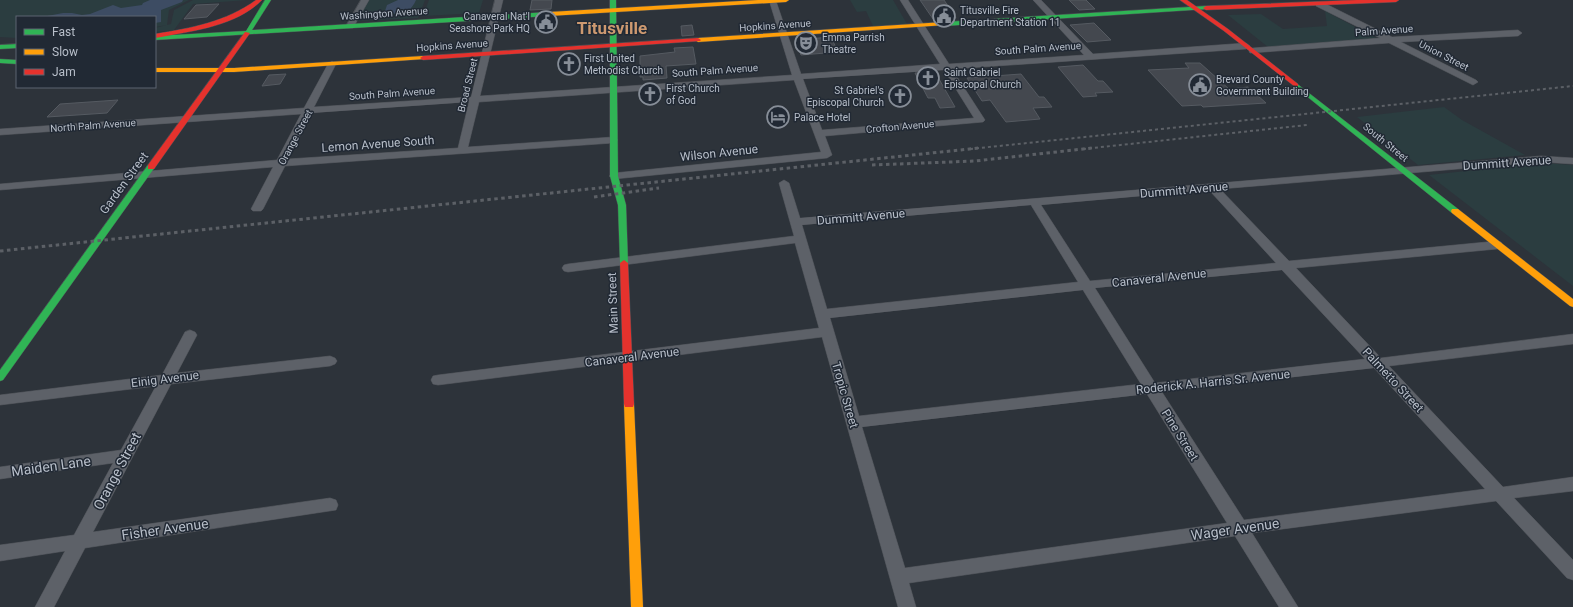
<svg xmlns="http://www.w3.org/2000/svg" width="1573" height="607" viewBox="0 0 1573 607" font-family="Roboto,sans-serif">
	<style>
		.green { fill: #2b3d40 }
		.water { fill: #3d4c63 }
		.building { fill: #44484f; stroke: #555a61 }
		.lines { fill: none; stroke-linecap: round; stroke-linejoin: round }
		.street-casing { stroke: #4b4f55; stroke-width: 1 }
		.fast-casing { stroke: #4b4f55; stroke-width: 1 }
		.slow-casing { stroke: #4b4f55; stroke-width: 1 }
		.jam-casing { stroke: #4b4f55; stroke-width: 1 }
		.street { fill: #5d6168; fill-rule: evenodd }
		.fast { fill: #30b455; fill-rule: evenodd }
		.slow { fill: #ff9f0a; fill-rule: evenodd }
		.jam { fill: #e5322d; fill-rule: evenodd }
		.rail-far1 { stroke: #5c6066; stroke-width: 2; stroke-dasharray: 3 3; stroke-linecap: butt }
		.rail { stroke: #5c6066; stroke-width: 3; stroke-dasharray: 3.5 3.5; stroke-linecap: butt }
		.labels { text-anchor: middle; stroke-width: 3; stroke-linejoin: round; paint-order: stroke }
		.far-poi-label { font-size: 10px; fill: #b8bfca; stroke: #212934; text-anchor: start }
		.far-street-label { font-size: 10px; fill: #b8bfca; stroke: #212934 }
		.street-label { font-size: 12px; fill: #b8bfca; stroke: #212934 }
		.near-street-label { font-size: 14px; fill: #b8bfca; stroke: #212934 }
		.far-town-label { font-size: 17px; font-weight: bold; fill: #cd9970; stroke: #212934 }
	</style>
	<rect width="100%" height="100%" fill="#2d333a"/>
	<!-- green -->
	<path class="green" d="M 0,0 L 189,0 L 169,10 L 167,25 L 155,27 L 155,17 L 17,17 L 17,38 L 0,37 Z
		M 193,0 L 248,0 L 193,4 L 174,30 L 155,32 L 155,28 L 171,24 L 174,10 Z
		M 369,0 L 425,0 L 418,18 L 357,21 Z
		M 429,0 L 483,0 L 479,13 L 423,16 Z
		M 850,0 L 893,0 L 907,24 L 873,26 L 866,11 L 857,12 Z
		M 1325,11 L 1378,39 L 1268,47 L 1228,15 L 1261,14 L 1283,29 L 1327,26 Z
		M 1444,107 L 1462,120 L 1525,155 L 1418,165 L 1357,117 Z
		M 1541,163 L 1573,165 L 1573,286 L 1429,175 Z"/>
	<!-- water -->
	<path class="water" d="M 150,0 L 183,0 L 182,2 L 161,10 L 161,22 L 155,23 L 155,17 L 42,17 L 63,13 L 72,13 L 82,15 L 90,14 L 113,5 L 121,8 L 142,5 L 143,3 Z
		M 398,0 L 416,0 C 410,14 400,16 386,12 L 385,11 L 387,5 Z"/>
	<!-- building -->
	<path class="building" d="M 532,0 L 552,0 L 551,9 L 530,10 Z
		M 920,0 L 944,0 L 956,18 L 933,19 Z
		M 1069,0 L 1086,0 L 1095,9 L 1079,10 Z
		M 219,4 L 207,17 L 184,19 L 196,5 Z
		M 1094,23 L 1111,40 L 1087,42 L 1070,25 Z
		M 692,25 L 694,35 L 682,36 L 681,26 Z
		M 831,37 L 838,52 L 801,55 L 796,40 Z
		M 693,47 L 696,64 L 666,66 L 667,78 L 643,80 L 643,77 L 640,77 L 640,56 L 675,52 L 674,48 Z
		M 1185,63 L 1200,63 L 1229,89 L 1248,87 L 1266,103 L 1203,107 L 1201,105 L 1182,106 L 1148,70 L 1189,68 Z
		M 1083,65 L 1098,81 L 1103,81 L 1113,92 L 1095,93 L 1097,96 L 1083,97 L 1058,67 Z
		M 935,72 L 955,107 L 940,108 L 935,98 L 928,98 L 915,73 Z
		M 286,74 L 280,84 L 262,86 L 269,75 Z
		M 1021,74 L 1039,97 L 1044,97 L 1052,107 L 1033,108 L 1040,119 L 1006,122 L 990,100 L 982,101 L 967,78 Z
		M 118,100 L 107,113 L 47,117 L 60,104 Z"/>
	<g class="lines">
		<!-- street casing -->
		<g class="street-casing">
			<path id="street" d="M 361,0 L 369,0 L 353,28 L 347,28 L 346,26 Z
				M 495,0 L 503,0 L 480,96 L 792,75 L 769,0 L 776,1 L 801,74 L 940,64 L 900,0 L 908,0 L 949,64 L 1084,55 L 1033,0 L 1041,0 L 1093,54 L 1246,43 L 1250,46 L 1246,49 L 952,69 L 985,120 L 983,122 L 825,136 L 832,155 L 827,158 L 614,179 L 609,176 L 614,173 L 821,152 L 794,80 L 479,102 L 468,147 L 613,137 L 618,140 L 613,143 L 285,166 L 263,209 L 261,211 L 253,211 L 251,209 L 273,167 L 0,190 L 0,184 L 277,160 L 301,114 L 0,135 L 0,129 L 304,108 L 328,64 L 332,61 L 336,64 L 314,107 L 471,97 ZM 944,70 L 974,118 L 822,130 L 803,79 ZM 469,102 L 458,148 L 288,159 L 311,113 Z
				M 1316,2 L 1322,2 L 1392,37 L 1518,30 L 1522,33 L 1518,36 L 1401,42 L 1476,80 L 1478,82 L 1473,85 L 1389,43 L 1250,53 L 1249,51 L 1250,49 L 1253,48 L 1380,38 L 1316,6 Z
				M 1541,156 L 1573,158 L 1573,164 L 1541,162 L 1220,189 L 1289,261 L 1497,241 L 1501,242 L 1503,245 L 1501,248 L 1497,249 L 1296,268 L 1381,358 L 1573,334 L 1573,344 L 1389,366 L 1503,487 L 1573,477 L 1573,491 L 1514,498 L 1573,560 L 1573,580 L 1567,578 L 1496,501 L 1252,533 L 1298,607 L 1279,607 L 1235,536 L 909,583 L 916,607 L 898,607 L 822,337 L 438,385 L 433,384 L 431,380 L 433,376 L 438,375 L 819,328 L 795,243 L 568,272 L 564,271 L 562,268 L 564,265 L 568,264 L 794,236 L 779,183 L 784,180 L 789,183 L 800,218 ZM 1209,190 L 1276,263 L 1090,281 L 1041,205 ZM 1031,205 L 1078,282 L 827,309 L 802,225 ZM 1282,270 L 1365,359 L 1155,383 L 1095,288 ZM 1083,290 L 1141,384 L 859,416 L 830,318 ZM 1374,368 L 1485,489 L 1244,520 L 1162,392 ZM 1147,394 L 1227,523 L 905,568 L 862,427 Z
				M 190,330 L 195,332 L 197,335 L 177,373 L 330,356 L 335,358 L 337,361 L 335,364 L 330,366 L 171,384 L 93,532 L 330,498 L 336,500 L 338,505 L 336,510 L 85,548 L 54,607 L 35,607 L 65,551 L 0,561 L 0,545 L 74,535 L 113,463 L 0,479 L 0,467 L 121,450 L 156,386 L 0,405 L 0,395 L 162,375 L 185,332 Z"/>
		</g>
		<!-- fast casing -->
		<g class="fast-casing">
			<path id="fast" d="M 265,0 L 271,0 L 252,30 L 549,12 L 552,14 L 549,16 L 155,40 L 155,36 L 246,31 Z
				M 610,0 L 616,0 L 618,176 L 626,205 L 628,263 L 624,266 L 620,263 L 618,205 L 610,176 Z
				M 1206,6 L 1208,7 L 1208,9 L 944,26 L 941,24 L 944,22 Z
				M 17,44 L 17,48 L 0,49 L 0,45 Z
				M 0,59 L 17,60 L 17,64 L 0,63 Z
				M 1296,83 L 1458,209 L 1459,211 L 1458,213 L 1452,213 L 1294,86 L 1293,85 Z
				M 148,165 L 154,165 L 155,167 L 3,380 L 0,381 L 0,370 Z"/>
		</g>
		<!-- slow casing -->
		<g class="slow-casing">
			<path id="slow" d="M 758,0 L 789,0 L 786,2 L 549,16 L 546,14 L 549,12 Z
				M 944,22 L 947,24 L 946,25 L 698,42 L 695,40 L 698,38 Z
				M 423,56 L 425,57 L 425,59 L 234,72 L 155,72 L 155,68 L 234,68 Z
				M 1452,209 L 1458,209 L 1573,299 L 1573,307 L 1570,306 L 1452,213 L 1451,211 Z
				M 629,400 L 633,401 L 634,404 L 643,607 L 631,607 L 624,404 L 625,401 Z"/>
		</g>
		<!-- jam casing -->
		<g class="jam-casing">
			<path id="jam" d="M 256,0 L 262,0 C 235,27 191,31 155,38 L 155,34 C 191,28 226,22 256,0 Z
				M 1180,0 L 1187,0 L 1228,29 L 1298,84 L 1298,86 L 1294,86 L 1224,31 Z
				M 1357,0 L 1399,0 L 1396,2 L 1206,10 L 1203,8 L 1206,6 Z
				M 245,32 L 250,33 L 154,169 L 148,169 L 148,165 Z
				M 698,38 L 701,40 L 700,41 L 423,60 L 420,58 L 423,56 Z
				M 624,260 L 628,263 L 634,404 L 633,407 L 625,407 L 624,404 L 620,263 Z"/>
		</g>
		<!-- street -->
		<use href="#street" class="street"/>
		<!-- fast -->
		<use href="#fast" class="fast"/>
		<!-- slow -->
		<use href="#slow" class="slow"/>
		<!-- jam -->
		<use href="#jam" class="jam"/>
		<!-- rail-far1 -->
		<path class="rail-far1" d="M 970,149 L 1573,86
			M 1083,149 L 1307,125"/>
		<!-- rail -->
		<path class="rail" d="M 872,165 L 975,161 L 1092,148
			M 594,197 L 659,188
			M 0,251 L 979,148"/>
	</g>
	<!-- icons -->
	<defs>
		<g id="civic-ring" transform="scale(1.15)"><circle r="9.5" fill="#212934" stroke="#878e98" stroke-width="1.5"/><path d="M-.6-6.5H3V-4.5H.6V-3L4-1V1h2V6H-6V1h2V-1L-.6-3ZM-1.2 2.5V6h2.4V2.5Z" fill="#878e98"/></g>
		<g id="theatre-ring" transform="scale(1.15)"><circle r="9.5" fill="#212934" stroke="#878e98" stroke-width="1.5"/><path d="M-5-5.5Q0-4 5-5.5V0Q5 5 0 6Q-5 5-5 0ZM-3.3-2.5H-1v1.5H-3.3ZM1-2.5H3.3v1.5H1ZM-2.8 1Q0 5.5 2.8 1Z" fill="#878e98"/></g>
		<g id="church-ring" transform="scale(1.15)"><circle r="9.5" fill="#212934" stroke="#878e98" stroke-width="1.5"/><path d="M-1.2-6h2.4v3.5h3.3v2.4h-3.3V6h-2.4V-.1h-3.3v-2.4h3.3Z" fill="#878e98"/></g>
		<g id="hotel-ring" transform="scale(1.15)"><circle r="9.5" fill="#212934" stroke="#878e98" stroke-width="1.5"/><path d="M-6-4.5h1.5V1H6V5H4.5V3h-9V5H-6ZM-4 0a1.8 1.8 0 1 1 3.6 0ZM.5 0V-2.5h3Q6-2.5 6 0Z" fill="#878e98"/></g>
	</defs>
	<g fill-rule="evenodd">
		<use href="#civic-ring" x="944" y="16"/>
		<use href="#civic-ring" x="546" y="22"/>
		<use href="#theatre-ring" x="806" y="43"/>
		<use href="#church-ring" x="569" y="64"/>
		<use href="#church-ring" x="928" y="78"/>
		<use href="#civic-ring" x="1200" y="85"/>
		<use href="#church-ring" x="650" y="94"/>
		<use href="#church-ring" x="900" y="96"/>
		<use href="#hotel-ring" x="778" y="117"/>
	</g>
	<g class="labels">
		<!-- far-poi labels -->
		<g class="far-poi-label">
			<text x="960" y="14">Titusville Fire<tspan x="960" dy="12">Department Station 11</tspan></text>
			<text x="530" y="20" text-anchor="end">Canaveral Nat'l<tspan x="530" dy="12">Seashore Park HQ</tspan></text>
			<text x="822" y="41">Emma Parrish<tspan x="822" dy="12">Theatre</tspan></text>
			<text x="584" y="62">First United<tspan x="584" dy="12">Methodist Church</tspan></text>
			<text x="944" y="76">Saint Gabriel<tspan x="944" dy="12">Episcopal Church</tspan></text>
			<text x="1216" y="83">Brevard County<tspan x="1216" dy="12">Government Building</tspan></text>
			<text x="666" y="92">First Church<tspan x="666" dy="12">of God</tspan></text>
			<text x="884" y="94" text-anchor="end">St Gabriel's<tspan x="884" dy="12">Episcopal Church</tspan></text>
			<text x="794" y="121">Palace Hotel</text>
		</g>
		<!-- far-street labels -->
		<g class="far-street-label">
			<text transform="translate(384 13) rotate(-4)" y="4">Washington Avenue</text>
			<text transform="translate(775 25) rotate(-4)" y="4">Hopkins Avenue</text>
			<text transform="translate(1384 30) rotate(-4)" y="4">Palm Avenue</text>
			<text transform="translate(452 45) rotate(-4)" y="4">Hopkins Avenue</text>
			<text transform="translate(1038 48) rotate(-4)" y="4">South Palm Avenue</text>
			<text transform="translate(1444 55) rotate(27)" y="4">Union Street</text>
			<text transform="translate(715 70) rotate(-4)" y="4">South Palm Avenue</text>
			<text transform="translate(467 85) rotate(-76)" y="4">Broad Street</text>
			<text transform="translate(392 93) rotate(-4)" y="4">South Palm Avenue</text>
			<text transform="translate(93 125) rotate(-4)" y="4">North Palm Avenue</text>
			<text transform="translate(900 126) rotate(-5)" y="4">Crofton Avenue</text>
			<text transform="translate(295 137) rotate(-62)" y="4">Orange Street</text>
			<text transform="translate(1386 142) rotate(39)" y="4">South Street</text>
		</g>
		<!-- street labels -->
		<g class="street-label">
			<text transform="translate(378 144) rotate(-4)" y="4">Lemon Avenue South</text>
			<text transform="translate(719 153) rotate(-6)" y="4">Wilson Avenue</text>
			<text transform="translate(1507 163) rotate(-4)" y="4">Dummitt Avenue</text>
			<text transform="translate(124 183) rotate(-54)" y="4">Garden Street</text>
			<text transform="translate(1184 190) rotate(-5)" y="4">Dummitt Avenue</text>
			<text transform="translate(861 217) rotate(-5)" y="4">Dummitt Avenue</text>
			<text transform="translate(1159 278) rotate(-6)" y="4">Canaveral Avenue</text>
			<text transform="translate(613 303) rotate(-92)" y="4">Main Street</text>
			<text transform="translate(632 357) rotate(-7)" y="4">Canaveral Avenue</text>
			<text transform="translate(165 379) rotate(-7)" y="4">Einig Avenue</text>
			<text transform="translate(1393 380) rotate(47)" y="4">Palmetto Street</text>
			<text transform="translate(1213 382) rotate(-6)" y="4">Roderick A. Harris Sr. Avenue</text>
			<text transform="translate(845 395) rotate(74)" y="4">Tropic Street</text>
			<text transform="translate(1180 435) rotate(58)" y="4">Pine Street</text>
		</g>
		<!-- near-street labels -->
		<g class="near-street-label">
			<text transform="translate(51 466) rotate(-8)" y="5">Maiden Lane</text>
			<text transform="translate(117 471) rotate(-62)" y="5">Orange Street</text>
			<text transform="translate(165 529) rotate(-8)" y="5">Fisher Avenue</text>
			<text transform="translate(1235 529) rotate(-8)" y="5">Wager Avenue</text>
		</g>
		<!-- far-town labels -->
		<g class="far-town-label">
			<text x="612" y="34">Titusville</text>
		</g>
	</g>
	<!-- legend -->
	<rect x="16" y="16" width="140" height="72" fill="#212934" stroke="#5d6570"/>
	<rect x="24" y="29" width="20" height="6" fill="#30b455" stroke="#5d6570"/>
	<text x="52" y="36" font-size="12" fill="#b8bfca">Fast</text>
	<rect x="24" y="49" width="20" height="6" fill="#ff9f0a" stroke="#5d6570"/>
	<text x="52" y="56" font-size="12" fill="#b8bfca">Slow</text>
	<rect x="24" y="69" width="20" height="6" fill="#e5322d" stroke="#5d6570"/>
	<text x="52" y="76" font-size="12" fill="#b8bfca">Jam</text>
</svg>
